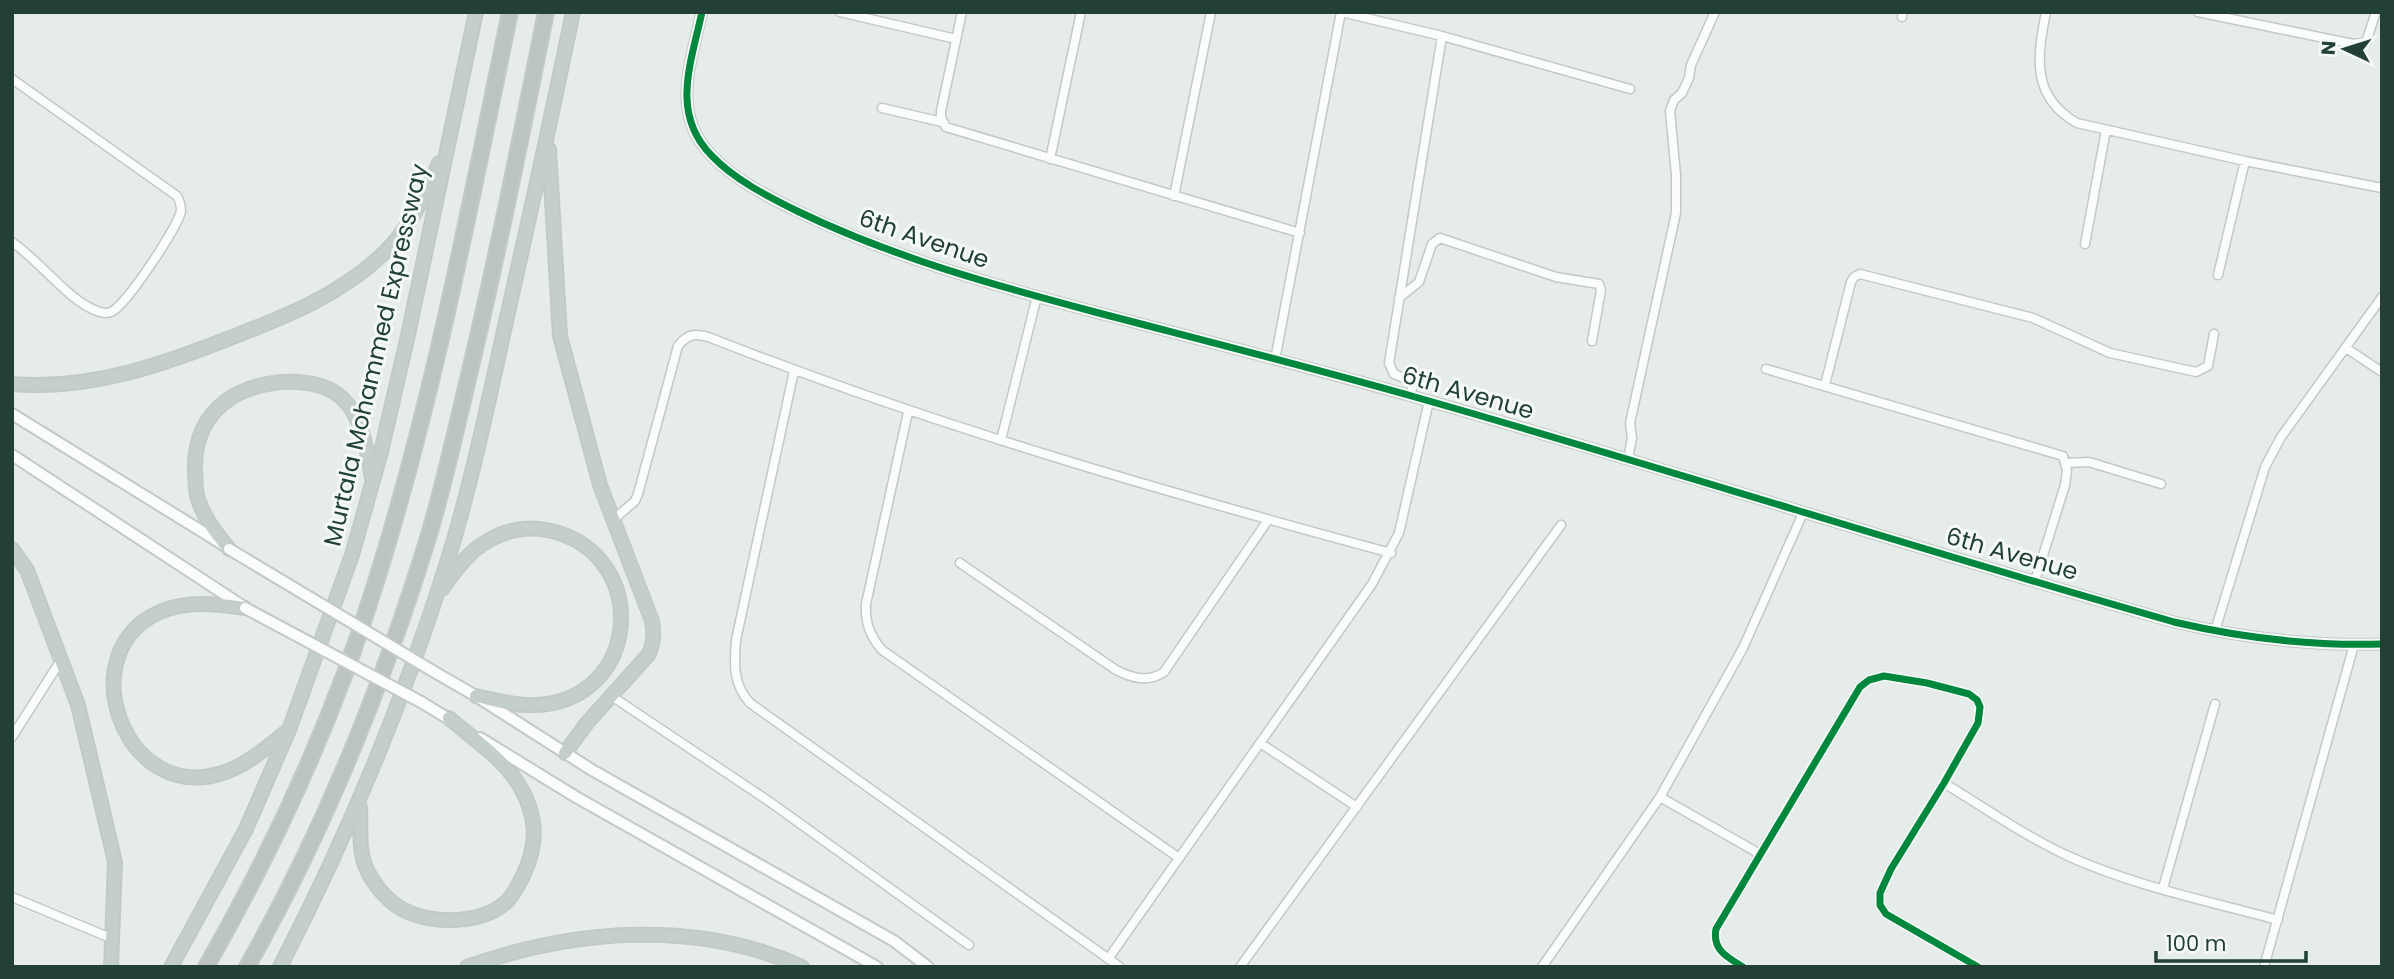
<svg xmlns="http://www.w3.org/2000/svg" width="2394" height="979" viewBox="0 0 2394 979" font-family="Poppins,sans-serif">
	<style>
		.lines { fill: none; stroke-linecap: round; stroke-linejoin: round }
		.minor-casing { stroke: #c3c9c6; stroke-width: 11 }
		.tertiary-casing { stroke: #c3c9c6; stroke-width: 13 }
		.secondary-casing { stroke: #c2c9c6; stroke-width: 14 }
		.trunk-casing { stroke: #c2cac7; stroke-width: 16 }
		.motorway-casing { stroke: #c2cac7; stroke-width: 18 }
		.minor { stroke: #fbfcfc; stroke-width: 8 }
		.tertiary { stroke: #fbfcfc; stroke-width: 10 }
		.secondary { stroke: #fbfcfc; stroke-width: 10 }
		.trunk { stroke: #c4ceca; stroke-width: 12 }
		.motorway { stroke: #bbc4c1; stroke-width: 14 }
		.secondary-bridge-casing { stroke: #c2c9c6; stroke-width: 14; stroke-linecap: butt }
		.secondary-bridge { stroke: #fbfcfc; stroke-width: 10 }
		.cycleway-casing { stroke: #f5faf7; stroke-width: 11 }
		.cycleway { stroke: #00873e; stroke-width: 7 }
		.labels { text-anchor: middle; stroke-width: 6; stroke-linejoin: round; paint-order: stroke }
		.street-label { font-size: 24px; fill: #224036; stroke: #f5faf7 }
	</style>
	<rect width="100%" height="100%" fill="#e6ece9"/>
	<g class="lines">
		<!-- minor casing -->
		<g class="minor-casing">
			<path id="minor" d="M 840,12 L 956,39
				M 962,12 L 941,111 L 941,118 L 946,127 L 1300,233
				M 1341,12 L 1442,36 L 1630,89
				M 2046,12 C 2037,57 2031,97 2077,123 L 2245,161 L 2382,188
				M 2198,12 L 2353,44 L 2366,42 L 2376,12
				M 1902,17 L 1903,12
				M 12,79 L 177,196 C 180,201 181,205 181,211 C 178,227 125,307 111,312 C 108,313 103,313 100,312 C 71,304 39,260 12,242
				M 882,108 L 942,122
				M 1050,159 L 1081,12
				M 1174,196 L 1211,12
				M 2085,244 L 2106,130
				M 2218,275 L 2245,161
				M 1399,298 L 1419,282 L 1432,244 L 1440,238 L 1556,277 L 1599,284 L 1601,290 L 1592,341
				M 2346,348 L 2382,372
				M 1275,360 L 1341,12
				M 1766,369 L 2063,456 L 2067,471 L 2065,485 L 2035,581
				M 794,371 L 736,640 C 734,664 733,685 750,703 L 1120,967
				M 1825,385 L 1851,282 L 1854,277 L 1860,274 L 2033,318 L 2110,353 L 2196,372 L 2208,366 L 2214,334
				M 1410,396 L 1413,385 L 1412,381 L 1394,374 L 1389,363 L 1442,36
				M 908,412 L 866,604 C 865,623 870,636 882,650 L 1179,858
				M 1001,440 L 1037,296
				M 1628,459 L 1632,438 L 1630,423 L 1676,213 L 1676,175 L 1670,111 L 1674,100 L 1682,93 L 1689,78 L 1691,65 L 1715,12
				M 2067,463 L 2089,462 L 2161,484
				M 613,520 L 635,501 L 638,494 L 678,346 C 688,333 696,333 711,338 C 932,425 1161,491 1391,553
				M 960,563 L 1116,670 C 1132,678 1148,683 1164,672 L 1268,520
				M 2215,631 L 2265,467 L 2281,437 L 2382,297
				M 610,695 L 770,802 L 969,945
				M 12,737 L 61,660
				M 1260,743 L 1357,807
				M 1944,783 C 1985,808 2025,836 2068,856 C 2134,886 2208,901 2278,920
				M 1660,797 L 1760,854
				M 2163,888 L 2215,704
				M 12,897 L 113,939
				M 1108,959 L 1372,584 L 1399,533 L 1429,401
				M 1240,967 L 1561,525
				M 1542,967 L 1660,797 L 1743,648 L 1803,513
				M 1743,967 C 1727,957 1712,950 1716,929 L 1860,687 L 1869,680 L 1884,676 L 1927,683 L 1969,694 L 1977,700 L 1980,707 L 1978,723 L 1944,783 L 1891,869 L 1880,893 L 1880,905 L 1886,914 L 1978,967
				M 2264,967 L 2354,645"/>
		</g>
		<!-- tertiary casing -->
		<g class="tertiary-casing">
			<path id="tertiary" d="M 702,12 C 691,63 670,114 712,156 C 735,180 767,196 797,211 C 892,257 993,285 1095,312 C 1202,340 1309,367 1415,397 C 1669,469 1920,550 2174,622 C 2242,638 2312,646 2382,644"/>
		</g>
		<!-- secondary casing -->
		<g class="secondary-casing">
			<path id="secondary" d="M 12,414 L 224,545
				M 12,455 L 244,607
				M 431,670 L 476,696 L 592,770 L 894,941 L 928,967
				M 421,702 L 454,722
				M 480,738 L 576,797 L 877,967"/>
		</g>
		<!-- trunk casing -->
		<g class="trunk-casing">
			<path id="trunk" d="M 549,149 L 560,336 L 600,485 L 652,621 C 654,633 654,642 649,654 L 587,723 L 565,753
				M 12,384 C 91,391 168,363 240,334 C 292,314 342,293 383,254 C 409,230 425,195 439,163
				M 12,549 L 27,570 L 78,705 L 115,862 L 111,967
				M 229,549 C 216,533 204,518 198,499 C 195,490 196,481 195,472 C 193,417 229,387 281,382 C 302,381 326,383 342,398 C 363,418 367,451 372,478
				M 442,589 C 452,575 463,559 477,548 C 497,533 521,525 547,530 C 652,551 643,702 534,705 C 514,706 495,700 476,696
				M 245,608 C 217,604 187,600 160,612 C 70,651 123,802 219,774 C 245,767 266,748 286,732
				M 360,807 C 361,827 358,852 367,870 C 375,887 391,905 408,912 C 435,924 481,924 505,903 C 513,897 518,885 523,876 C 538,844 538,816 519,785 C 503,758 472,738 449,718
				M 171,967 L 246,829 L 289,730 L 352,555 L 381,452 L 408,335 L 476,12
				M 280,967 C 347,837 403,703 447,563 C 472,482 489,399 507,317 C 530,215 552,114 573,12
				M 467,967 C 574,929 697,919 802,967"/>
		</g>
		<!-- motorway casing -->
		<g class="motorway-casing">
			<path id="motorway" d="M 206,967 C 275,846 334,718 375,585 C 434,398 470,204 510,12
				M 247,967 C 325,829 385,680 431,528 C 443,486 453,443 463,400 C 494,272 520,142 546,12"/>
		</g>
		<!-- minor -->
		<use href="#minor" class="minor"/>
		<!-- tertiary -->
		<use href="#tertiary" class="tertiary"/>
		<!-- secondary -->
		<use href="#secondary" class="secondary"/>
		<!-- trunk -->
		<use href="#trunk" class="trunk"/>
		<!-- motorway -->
		<use href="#motorway" class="motorway"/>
		<!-- secondary-bridge casing -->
		<g class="secondary-bridge-casing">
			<path id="secondary-bridge" d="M 229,549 L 431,670
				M 245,608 L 421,702"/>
		</g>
		<!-- secondary-bridge -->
		<use href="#secondary-bridge" class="secondary-bridge"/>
		<!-- cycleway casing -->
		<g class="cycleway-casing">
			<path id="cycleway" d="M 702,12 C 691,63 670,114 712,156 C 735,180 767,196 797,211 C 892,257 993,285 1095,312 C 1202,340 1309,367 1415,397 C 1669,469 1920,550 2174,622 C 2242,638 2312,646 2382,644
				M 1743,967 C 1727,957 1712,950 1716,929 L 1860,687 L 1869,680 L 1884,676 L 1927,683 L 1969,694 L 1977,700 L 1980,707 L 1978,723 L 1944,783 L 1891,869 L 1880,893 L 1880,905 L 1886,914 L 1978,967"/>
		</g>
		<!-- cycleway -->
		<use href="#cycleway" class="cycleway"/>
	</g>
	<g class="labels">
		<!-- street labels -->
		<g class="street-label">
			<text transform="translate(924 239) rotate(19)" y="8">6th Avenue</text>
			<text transform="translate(376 355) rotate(-77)" y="8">Murtala Mohammed Expressway</text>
			<text transform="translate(1468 393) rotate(16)" y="8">6th Avenue</text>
			<text transform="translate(2012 554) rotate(16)" y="8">6th Avenue</text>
		</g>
	</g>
	<!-- border -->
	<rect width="2394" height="979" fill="none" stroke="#224036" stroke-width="28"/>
	<!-- north arrow -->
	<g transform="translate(2345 49) rotate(274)" stroke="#f5faf7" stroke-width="5" paint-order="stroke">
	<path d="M0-5L12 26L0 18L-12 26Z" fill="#224036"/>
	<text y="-10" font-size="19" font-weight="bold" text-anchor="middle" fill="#224036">N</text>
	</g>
	<!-- scale -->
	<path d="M2156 951v10h150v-10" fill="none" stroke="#224036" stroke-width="3.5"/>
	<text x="2166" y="951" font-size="21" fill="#224036" stroke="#f5faf7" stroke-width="5" paint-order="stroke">100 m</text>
</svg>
